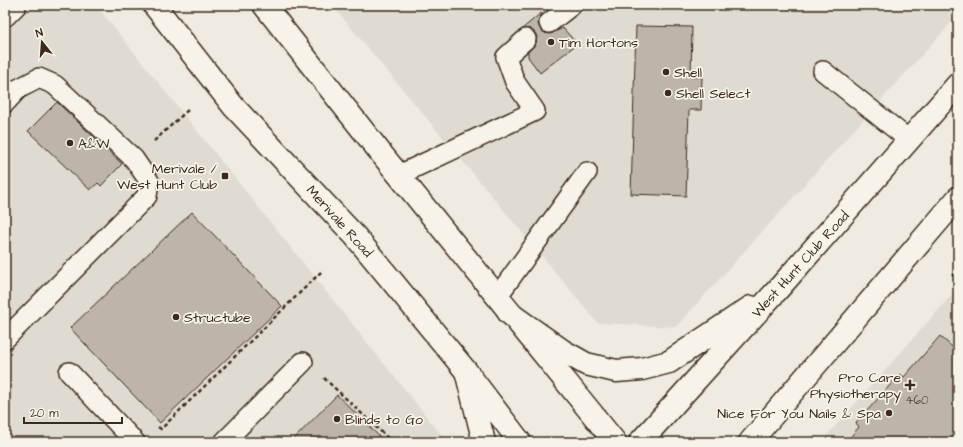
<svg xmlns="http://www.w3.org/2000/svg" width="963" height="447" viewBox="0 0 963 447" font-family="'Architects Daughter',sans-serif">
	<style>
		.built { fill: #e0dbd0 }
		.building { fill: #bdb5aa; stroke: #3b2a1e }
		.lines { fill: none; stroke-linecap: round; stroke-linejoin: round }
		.service-casing { stroke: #3b2a1e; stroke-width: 22 }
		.minor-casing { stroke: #3b2a1e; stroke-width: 25 }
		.secondary-casing { stroke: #3b2a1e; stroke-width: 25 }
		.primary-casing { stroke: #3b2a1e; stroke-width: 25 }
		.path { stroke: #3b2a1e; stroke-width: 2.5; stroke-dasharray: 4 3; stroke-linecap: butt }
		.service { stroke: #f7f3e8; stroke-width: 19 }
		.minor { stroke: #f7f3e8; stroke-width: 22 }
		.secondary { stroke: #f7f3e8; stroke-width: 22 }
		.primary { stroke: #f7f3e8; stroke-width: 22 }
		.poi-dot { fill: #3b2a1e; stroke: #f7f3e8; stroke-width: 1.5 }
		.labels { text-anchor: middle; stroke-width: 3.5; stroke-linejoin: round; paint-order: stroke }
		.number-label { font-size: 12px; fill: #5c4d41 }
		.poi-label { font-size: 14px; fill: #3b2a1e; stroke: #f7f3e8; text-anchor: start }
		.street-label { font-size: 14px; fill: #3b2a1e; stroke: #f7f3e8 }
	</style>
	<rect width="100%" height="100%" fill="#efebe0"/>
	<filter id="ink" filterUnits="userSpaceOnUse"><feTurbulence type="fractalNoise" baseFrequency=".025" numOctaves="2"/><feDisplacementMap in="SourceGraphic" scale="8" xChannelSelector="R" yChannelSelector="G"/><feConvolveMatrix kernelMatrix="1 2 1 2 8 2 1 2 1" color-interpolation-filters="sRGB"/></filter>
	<g filter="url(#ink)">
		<!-- built -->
		<path class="built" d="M 5,5 L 96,5 L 447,442 L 5,442 Z
			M 332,5 L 958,5 L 958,15 L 676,327 L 598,323 Z
			M 958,288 L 958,442 L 821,442 Z"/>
		<!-- building -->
		<path class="building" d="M 541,13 L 542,14 L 539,19 L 538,24 L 541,30 L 545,33 L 550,34 L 563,28 L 577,44 L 540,73 L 528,57 L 528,52 L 536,43 L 537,36 L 534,32 L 530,29 L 522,29 Z
			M 636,26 L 692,27 L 691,77 L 702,77 L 701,110 L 689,110 L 686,196 L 631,194 Z
			M 57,102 L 122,164 L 101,186 L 98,183 L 90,190 L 28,131 Z
			M 192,212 L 282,306 L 160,423 L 70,328 Z
			M 940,336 L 958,352 L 958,442 L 846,442 L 859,427 L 856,423 L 900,374 L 904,377 Z
			M 337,395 L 385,442 L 291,442 Z"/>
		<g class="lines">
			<!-- service casing -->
			<g class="service-casing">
				<path id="service" d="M 549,23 L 572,5
					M 823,71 L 909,140
					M 5,103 L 18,89 L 39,78 L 55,85 L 134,159 L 149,181 L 147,196 L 5,339
					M 399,175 L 535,111 L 515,82 L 506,57 L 526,39
					M 497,297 L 587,172
					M 69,372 L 135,442
					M 224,442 L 303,362"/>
			</g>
			<!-- minor casing -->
			<g class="minor-casing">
				<path id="minor" d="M 5,15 L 15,5"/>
			</g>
			<!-- secondary casing -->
			<g class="secondary-casing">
				<path id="secondary" d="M 154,5 L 234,107 L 355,236 L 466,371 L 520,442
					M 264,5 L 380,152 L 615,442"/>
			</g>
			<!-- primary casing -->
			<g class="primary-casing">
				<path id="primary" d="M 509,313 L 563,351 L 586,364 L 616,371 L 642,369 L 669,362 L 751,307
					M 466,371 L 484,442
					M 640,442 L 780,287 L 958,84
					M 750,442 L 958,198"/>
			</g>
			<!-- path -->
			<path class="path" d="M 154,141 L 189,109
				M 952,274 L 958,280
				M 324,378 L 392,442
				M 158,427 L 161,429 L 321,272"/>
			<!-- service -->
			<use href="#service" class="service"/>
			<!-- minor -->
			<use href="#minor" class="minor"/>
			<!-- secondary -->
			<use href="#secondary" class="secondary"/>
			<!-- primary -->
			<use href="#primary" class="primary"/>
		</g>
	</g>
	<!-- markers -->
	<g class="poi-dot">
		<circle cx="551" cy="42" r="4"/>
		<circle cx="666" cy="72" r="4"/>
		<circle cx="668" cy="93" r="4"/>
		<circle cx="70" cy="143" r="4"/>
		<rect x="221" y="172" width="8" height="8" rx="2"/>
		<circle cx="176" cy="317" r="4"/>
		<path d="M908 379h4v4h4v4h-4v4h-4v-4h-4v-4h4z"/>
		<circle cx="889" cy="413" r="4"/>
		<circle cx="337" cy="419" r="4"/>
	</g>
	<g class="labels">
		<!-- number labels -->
		<g class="number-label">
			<text x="917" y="404">460</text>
		</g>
		<!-- poi labels -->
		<g class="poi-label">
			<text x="559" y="47">Tim Hortons</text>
			<text x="674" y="77">Shell</text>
			<text x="676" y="98">Shell Select</text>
			<text x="78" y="148">A&amp;W</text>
			<text x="217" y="173" text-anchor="end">Merivale /<tspan x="217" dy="16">West Hunt Club</tspan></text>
			<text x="184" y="322">Structube</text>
			<text x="901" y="382" text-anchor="end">Pro Care<tspan x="901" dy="16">Physiotherapy</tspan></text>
			<text x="881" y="418" text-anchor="end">Nice For You Nails &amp; Spa</text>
			<text x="345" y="424">Blinds to Go</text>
		</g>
		<!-- street labels -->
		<g class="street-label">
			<text transform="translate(340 221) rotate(48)" y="5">Merivale Road</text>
			<text transform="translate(800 264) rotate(-48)" y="5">West Hunt Club Road</text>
		</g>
	</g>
	<!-- margin -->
	<rect width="963" height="447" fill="none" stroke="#f7f3e8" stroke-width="20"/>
	<rect x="10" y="10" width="943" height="427" fill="none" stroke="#3b2a1e" stroke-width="1.5" filter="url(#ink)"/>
	<!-- north arrow -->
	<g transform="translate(42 42) rotate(343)" stroke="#f7f3e8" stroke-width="3" paint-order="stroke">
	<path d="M0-3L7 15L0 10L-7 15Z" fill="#3b2a1e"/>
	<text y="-6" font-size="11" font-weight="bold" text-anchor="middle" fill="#3b2a1e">N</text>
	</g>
	<!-- scale -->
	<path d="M24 417v6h98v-6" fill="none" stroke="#3b2a1e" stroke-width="2"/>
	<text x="30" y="417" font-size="12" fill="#3b2a1e" stroke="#f7f3e8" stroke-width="3" paint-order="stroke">20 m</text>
</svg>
